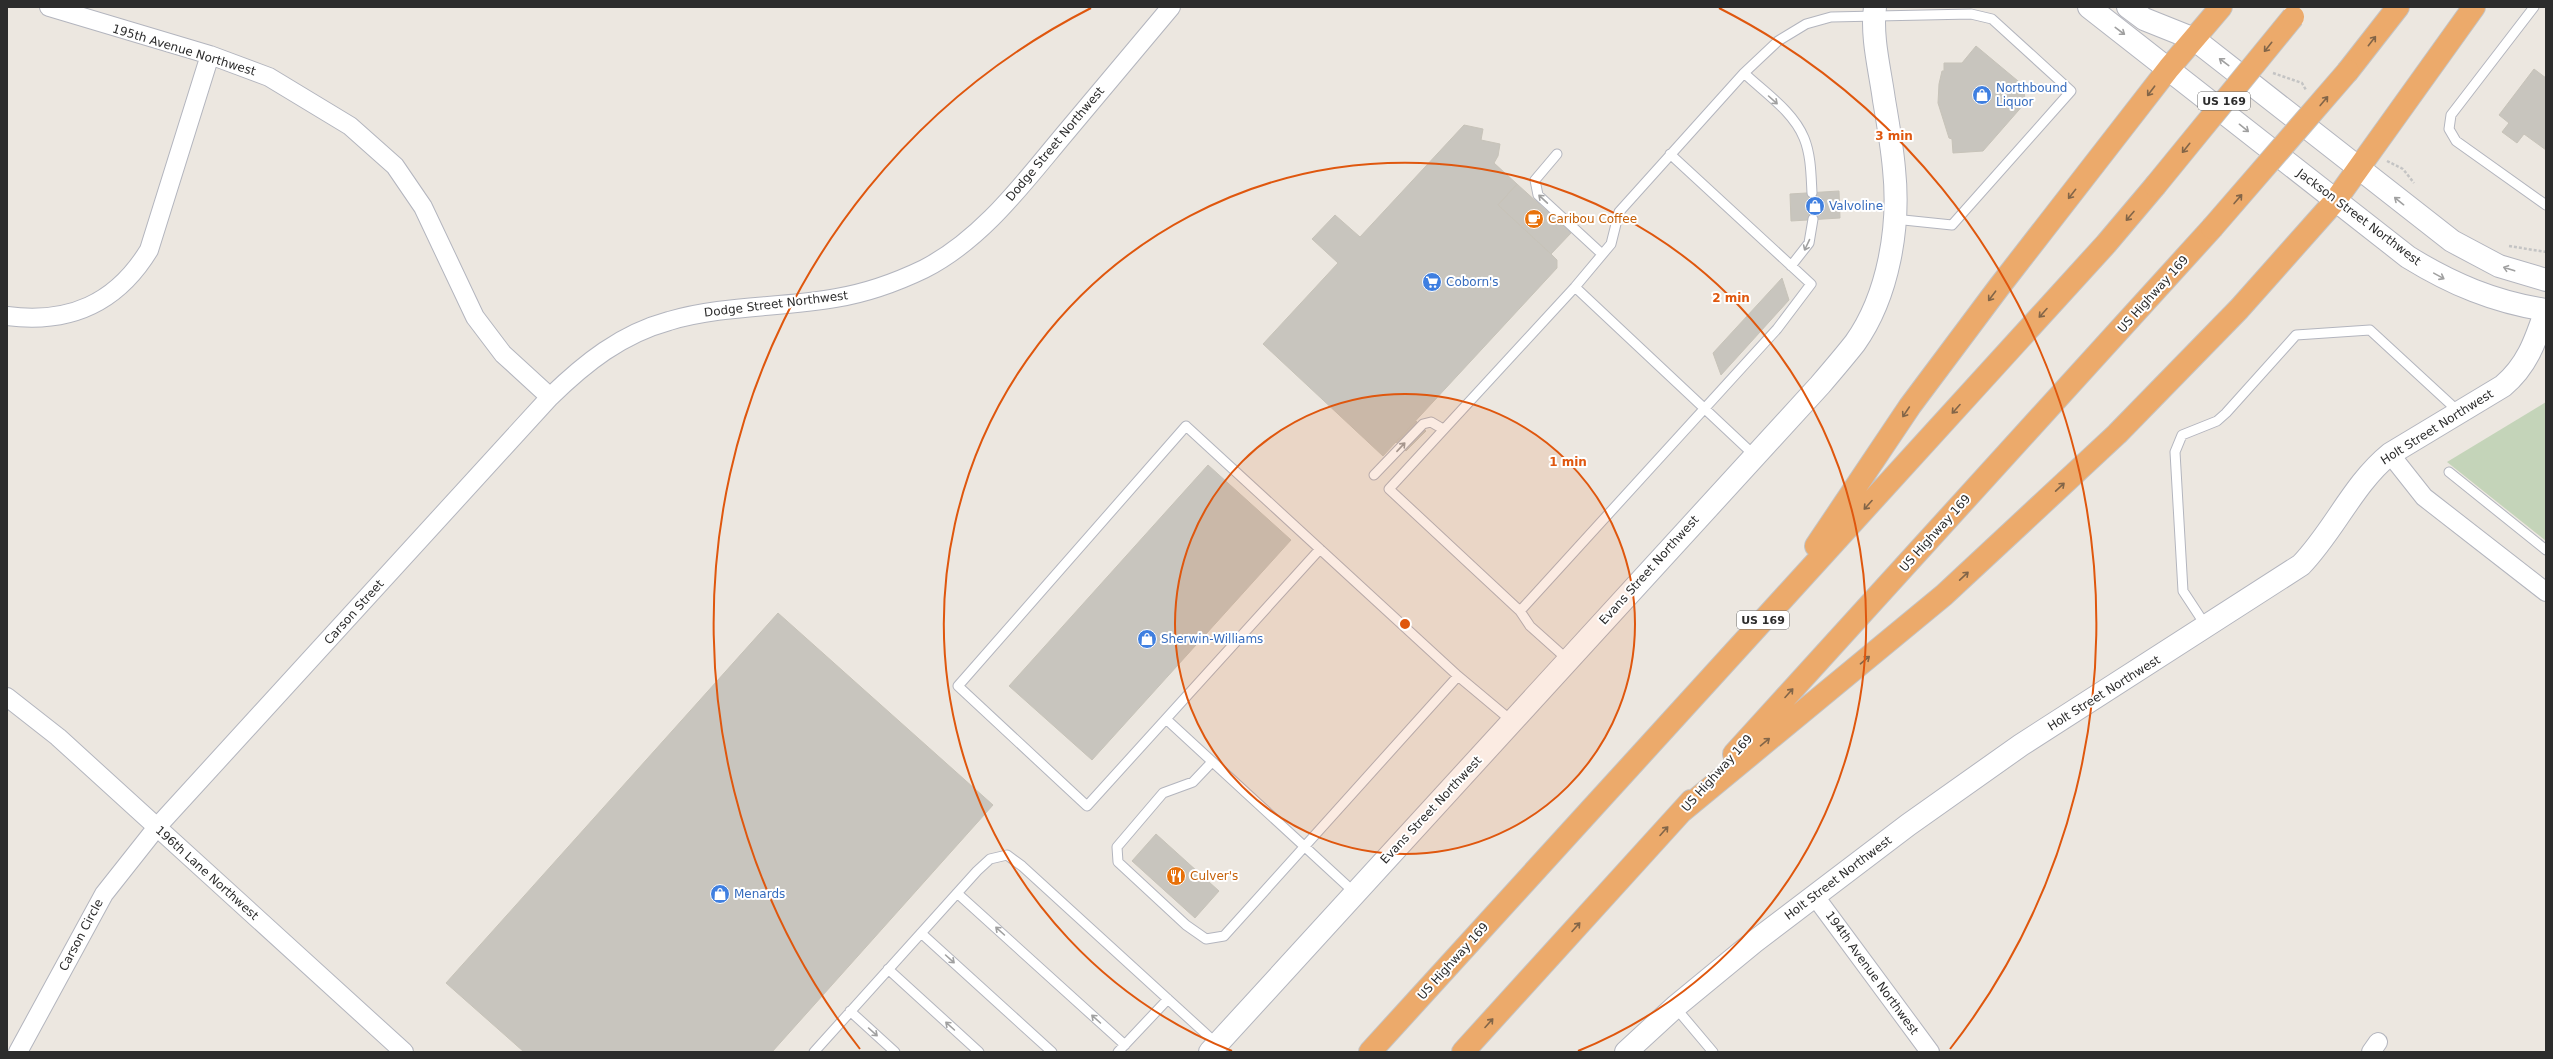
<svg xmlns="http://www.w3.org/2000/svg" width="2553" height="1059" viewBox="0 0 2553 1059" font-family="'DejaVu Sans',sans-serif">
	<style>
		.cemetery { fill: #c4d4b9 }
		.building { fill: #c8c5be; stroke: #c7c3b9 }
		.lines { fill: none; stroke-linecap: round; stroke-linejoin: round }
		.lane-casing { stroke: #b3b5be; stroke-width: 11 }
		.street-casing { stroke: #b3b5be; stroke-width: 20 }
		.secondary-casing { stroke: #b3b5be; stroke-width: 24 }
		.highway-casing { stroke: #c4c4c4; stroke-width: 24 }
		.path { stroke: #c4c4c4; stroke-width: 2.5; stroke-dasharray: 3 2; stroke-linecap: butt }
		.lane { stroke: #fff; stroke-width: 9 }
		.street { stroke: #fff; stroke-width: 18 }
		.secondary { stroke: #fff; stroke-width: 22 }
		.highway { stroke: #ecaa6b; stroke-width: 22 }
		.highway-bridge-casing { stroke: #c4c4c4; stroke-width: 24; stroke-linecap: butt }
		.highway-bridge { stroke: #ecaa6b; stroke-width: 22 }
		.oneway { stroke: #a0a0a0 }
		.oneway2 { stroke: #826548 }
		.ring { fill: none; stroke: #df570e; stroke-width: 2 }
		.labels { text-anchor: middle; stroke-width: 4; stroke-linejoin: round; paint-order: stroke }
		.shield { fill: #fff; stroke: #6b6b6b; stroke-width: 1 }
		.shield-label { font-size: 11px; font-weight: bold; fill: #2c2c2c }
		.street-label { font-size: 12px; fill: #2c2c2c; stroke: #fff }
		.shop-label { font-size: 12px; fill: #366cbe; stroke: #fff; text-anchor: start }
		.food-label { font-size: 12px; fill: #c56008; stroke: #fff; text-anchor: start }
		.centre { fill: #df570e; stroke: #fff; stroke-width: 2 }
		.ring-label { font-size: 12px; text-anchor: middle; font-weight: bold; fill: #df570e; stroke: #fff; stroke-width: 4; stroke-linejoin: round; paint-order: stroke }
	</style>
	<rect width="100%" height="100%" fill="#ece7e0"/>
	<!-- cemetery -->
	<path class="cemetery" d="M 2546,402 L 2546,541 L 2447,462 Z"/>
	<!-- building -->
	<path class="building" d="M 1976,46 L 2024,86 L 2025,103 L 1983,151 L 1953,153 L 1952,139 L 1949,138 L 1938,103 L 1939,84 L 1942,71 L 1944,71 L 1944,63 L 1962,63 Z
		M 2534,69 L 2546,78 L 2546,150 L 2524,134 L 2517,143 L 2502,132 L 2509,123 L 2499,115 Z
		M 1464,125 L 1483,129 L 1481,140 L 1500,144 L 1498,156 L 1494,163 L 1517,184 L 1498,205 L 1551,254 L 1557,260 L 1557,268 L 1383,456 L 1263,344 L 1338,263 L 1312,239 L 1335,215 L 1360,237 Z
		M 1517,184 L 1571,233 L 1551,254 L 1498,205 Z
		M 1839,191 L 1840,218 L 1791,221 L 1790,194 Z
		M 1782,278 L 1789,300 L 1721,375 L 1713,353 Z
		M 1416,421 L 1426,431 L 1406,451 L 1396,442 Z
		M 1208,465 L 1291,540 L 1092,760 L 1009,686 Z
		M 778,613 L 993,805 L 772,1052 L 524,1052 L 446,983 Z
		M 1156,834 L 1219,891 L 1195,918 L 1132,861 Z"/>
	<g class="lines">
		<!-- lane casing -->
		<g class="lane-casing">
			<path id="lane" d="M 2534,7 L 2451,115 L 2449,129 L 2456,141 L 2546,205
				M 1744,73 C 1765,93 1793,111 1804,138 C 1811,155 1811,175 1812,193
				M 1557,154 L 1535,180 L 1538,195 L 1602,254
				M 1791,266 L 1809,243 L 1813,219
				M 1575,287 L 1754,455
				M 2449,472 L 2546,550
				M 1374,475 L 1423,424 L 1431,422 L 1443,429
				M 1320,549 L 1087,806 L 958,686 L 1186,426 L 1458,676 L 1513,722
				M 1520,611 L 1777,329 L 1811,284 L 1670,154
				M 2206,626 L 2183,591 L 2175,452 L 2182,435 L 2217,421 L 2226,413 L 2296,335 L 2370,330 L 2459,412
				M 1568,660 L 1530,626 L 1520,611 L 1389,489 L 1575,287 L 1611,244 L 1619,212 L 1744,73 L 1778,41 L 1806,24 L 1831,17 L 1971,14 L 1992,19 L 2071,91 L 1952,225 L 1894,219
				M 1166,719 L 1355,893
				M 1212,762 L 1193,782 L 1163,793 L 1117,847 L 1118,862 L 1186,925 L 1206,939 L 1224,936 L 1458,676
				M 957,893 L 1125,1045
				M 921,933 L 1052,1052
				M 888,969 L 979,1052
				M 1675,1007 L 1713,1052
				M 850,1011 L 895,1052
				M 814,1052 L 977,871 L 990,859 L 1007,855 L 1022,866 L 1217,1044
				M 1118,1052 L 1168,999"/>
		</g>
		<!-- street casing -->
		<g class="street-casing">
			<path id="street" d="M 49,7 L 210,55 L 269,77 L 350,126 L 395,166 L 423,207 L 475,317 L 503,354 L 550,397
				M 7,316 C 69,324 116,304 149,250 L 210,55
				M 2390,454 L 2424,497 L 2546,592
				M 7,697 L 58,737 L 404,1052
				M 1814,895 L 1930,1052
				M 18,1052 L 104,894 L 157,827 L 550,397 C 585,363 621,334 669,321 C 723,305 781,308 836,298 C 866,293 897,282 924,269 C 981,240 1022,185 1062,137 C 1098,94 1135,50 1171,7
				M 2371,1052 L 2378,1042"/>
		</g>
		<!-- secondary casing -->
		<g class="secondary-casing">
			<path id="secondary" d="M 2089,7 L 2408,257 C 2452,284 2494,302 2546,310
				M 2128,7 L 2144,19 L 2194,39 L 2452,241 L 2499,266 L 2546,280
				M 1210,1052 L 1820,385 C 1832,371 1844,357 1855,343 C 1889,295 1900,226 1894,169 C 1892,146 1888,123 1884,100 C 1880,70 1871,37 1875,7
				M 1626,1052 L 1675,1007 L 1754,942 L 1908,825 L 2021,745 L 2301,565 C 2334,531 2353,484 2390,454 L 2503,386 C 2528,365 2536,339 2546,310"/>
		</g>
		<!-- highway casing -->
		<g class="highway-casing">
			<path id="highway" d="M 2348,71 L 2398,7
				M 1816,546 L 1910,406 L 1999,287 L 2169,68 L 2221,7
				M 1734,754 L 2212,228
				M 1681,812 L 1944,595 L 2117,434 L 2239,309 L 2335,201 L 2474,7
				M 1370,1052 L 2106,244 L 2155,186
				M 1463,1052 L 1691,801"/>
		</g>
		<!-- path -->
		<path class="path" d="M 2273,73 L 2302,83 L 2306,90
			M 2387,161 L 2403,169 L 2414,183
			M 2509,246 L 2546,252"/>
		<!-- lane -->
		<use href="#lane" class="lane"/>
		<!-- street -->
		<use href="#street" class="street"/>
		<!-- secondary -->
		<use href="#secondary" class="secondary"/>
		<!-- highway -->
		<use href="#highway" class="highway"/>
		<!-- highway-bridge casing -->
		<g class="highway-bridge-casing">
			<path id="highway-bridge" d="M 2155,186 L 2293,17
				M 2212,228 L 2348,71"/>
		</g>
		<!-- highway-bridge -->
		<use href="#highway-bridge" class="highway-bridge"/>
	</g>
	<!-- one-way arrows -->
	<defs><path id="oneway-shaft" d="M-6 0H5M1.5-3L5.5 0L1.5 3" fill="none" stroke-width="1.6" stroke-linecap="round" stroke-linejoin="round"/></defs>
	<g class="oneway">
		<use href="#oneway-shaft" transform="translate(2120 31) rotate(37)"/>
		<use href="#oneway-shaft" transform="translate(2224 62) rotate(-143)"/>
		<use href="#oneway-shaft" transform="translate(1773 100) rotate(42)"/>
		<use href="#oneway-shaft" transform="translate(2244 128) rotate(39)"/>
		<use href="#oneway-shaft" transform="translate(1543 199) rotate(-137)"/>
		<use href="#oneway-shaft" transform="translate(2399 201) rotate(-141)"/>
		<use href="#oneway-shaft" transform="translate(1807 245) rotate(115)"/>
		<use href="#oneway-shaft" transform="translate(2509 269) rotate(-162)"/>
		<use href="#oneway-shaft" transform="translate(2439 276) rotate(29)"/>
		<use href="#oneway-shaft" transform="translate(1401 447) rotate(-47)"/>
		<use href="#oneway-shaft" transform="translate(1000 931) rotate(-138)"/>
		<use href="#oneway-shaft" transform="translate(950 959) rotate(42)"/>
		<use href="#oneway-shaft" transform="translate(1096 1019) rotate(-138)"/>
		<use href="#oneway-shaft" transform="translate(950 1026) rotate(-138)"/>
		<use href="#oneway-shaft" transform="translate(873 1032) rotate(42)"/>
	</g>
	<g class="oneway2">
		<use href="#oneway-shaft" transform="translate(2372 41) rotate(-52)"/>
		<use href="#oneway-shaft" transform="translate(2268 47) rotate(129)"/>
		<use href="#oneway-shaft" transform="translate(2151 91) rotate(127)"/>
		<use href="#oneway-shaft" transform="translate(2324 101) rotate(-50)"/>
		<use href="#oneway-shaft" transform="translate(2186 148) rotate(129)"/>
		<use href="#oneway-shaft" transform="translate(2072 194) rotate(128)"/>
		<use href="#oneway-shaft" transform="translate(2238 199) rotate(-49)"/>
		<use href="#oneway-shaft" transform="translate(2130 216) rotate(131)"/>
		<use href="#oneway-shaft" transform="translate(1992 296) rotate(127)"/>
		<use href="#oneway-shaft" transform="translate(2043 313) rotate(132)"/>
		<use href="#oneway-shaft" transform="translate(1956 409) rotate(132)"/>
		<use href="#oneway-shaft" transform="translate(1906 412) rotate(124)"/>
		<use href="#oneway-shaft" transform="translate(2060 487) rotate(-43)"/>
		<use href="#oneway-shaft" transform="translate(1868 505) rotate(132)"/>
		<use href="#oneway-shaft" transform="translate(1964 576) rotate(-43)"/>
		<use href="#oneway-shaft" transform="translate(1865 660) rotate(-40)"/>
		<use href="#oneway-shaft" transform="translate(1789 693) rotate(-48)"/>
		<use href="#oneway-shaft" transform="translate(1765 742) rotate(-40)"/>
		<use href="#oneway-shaft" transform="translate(1664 831) rotate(-48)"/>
		<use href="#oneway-shaft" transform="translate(1576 927) rotate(-48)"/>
		<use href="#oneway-shaft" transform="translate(1489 1023) rotate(-48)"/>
	</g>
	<!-- distance rings -->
	<circle cx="1405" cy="624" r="230" fill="#df570e" fill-opacity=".12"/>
	<g class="ring">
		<circle cx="1405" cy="624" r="230"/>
		<path d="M1232 1051A461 461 0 1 1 1578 1051"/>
		<path d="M860 1049A691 691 0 0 1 1091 8M1719 8A691 691 0 0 1 1950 1049"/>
	</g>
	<!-- icons -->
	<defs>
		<g id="shop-disc" transform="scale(1)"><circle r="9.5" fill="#3f7fe0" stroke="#fff"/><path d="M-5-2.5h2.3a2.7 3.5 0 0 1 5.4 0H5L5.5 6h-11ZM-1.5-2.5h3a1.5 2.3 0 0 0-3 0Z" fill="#fff"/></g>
		<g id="cafe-disc" transform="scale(1)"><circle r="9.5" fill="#e8710a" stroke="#fff"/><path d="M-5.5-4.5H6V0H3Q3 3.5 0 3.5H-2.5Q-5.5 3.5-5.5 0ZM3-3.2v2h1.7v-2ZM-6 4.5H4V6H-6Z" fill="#fff"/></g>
		<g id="supermarket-disc" transform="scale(1)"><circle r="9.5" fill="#3f7fe0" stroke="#fff"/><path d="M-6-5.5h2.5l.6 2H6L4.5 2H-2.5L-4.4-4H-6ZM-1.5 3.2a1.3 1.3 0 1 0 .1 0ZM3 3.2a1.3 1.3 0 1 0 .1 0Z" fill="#fff"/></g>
		<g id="restaurant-disc" transform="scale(1)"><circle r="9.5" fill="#e8710a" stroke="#fff"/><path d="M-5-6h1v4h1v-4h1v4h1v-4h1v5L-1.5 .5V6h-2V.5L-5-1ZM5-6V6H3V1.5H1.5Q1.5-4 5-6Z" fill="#fff"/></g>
	</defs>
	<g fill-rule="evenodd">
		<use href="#shop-disc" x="1982" y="95"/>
		<use href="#shop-disc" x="1815" y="206"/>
		<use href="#cafe-disc" x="1534" y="219"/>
		<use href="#supermarket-disc" x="1432" y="282"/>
		<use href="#shop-disc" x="1147" y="639"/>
		<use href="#restaurant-disc" x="1176" y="876"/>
		<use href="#shop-disc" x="720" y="894"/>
	</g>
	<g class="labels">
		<!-- shield labels -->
		<g class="shield">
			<rect x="2198" y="92" width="52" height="18" rx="3"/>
			<rect x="1737" y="611" width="52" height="18" rx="3"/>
		</g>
		<g class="shield-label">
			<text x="2224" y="105">US 169</text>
			<text x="1763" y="624">US 169</text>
		</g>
		<!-- street labels -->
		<g class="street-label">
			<text transform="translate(184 50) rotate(17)" y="4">195th Avenue Northwest</text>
			<text transform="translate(1055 144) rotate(-50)" y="4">Dodge Street Northwest</text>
			<text transform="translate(2359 217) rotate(37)" y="4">Jackson Street Northwest</text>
			<text transform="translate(2153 294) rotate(-48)" y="4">US Highway 169</text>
			<text transform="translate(776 304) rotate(-7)" y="4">Dodge Street Northwest</text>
			<text transform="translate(2437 427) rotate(-32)" y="4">Holt Street Northwest</text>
			<text transform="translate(1935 533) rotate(-48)" y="4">US Highway 169</text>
			<text transform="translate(1649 570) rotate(-48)" y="4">Evans Street Northwest</text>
			<text transform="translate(354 612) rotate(-48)" y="4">Carson Street</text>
			<text transform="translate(2104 693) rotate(-32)" y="4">Holt Street Northwest</text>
			<text transform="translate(1717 773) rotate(-48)" y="4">US Highway 169</text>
			<text transform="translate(1431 810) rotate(-47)" y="4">Evans Street Northwest</text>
			<text transform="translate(207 873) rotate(42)" y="4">196th Lane Northwest</text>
			<text transform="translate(1838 878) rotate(-37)" y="4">Holt Street Northwest</text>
			<text transform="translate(81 935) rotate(-62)" y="4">Carson Circle</text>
			<text transform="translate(1453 961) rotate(-48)" y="4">US Highway 169</text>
			<text transform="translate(1872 973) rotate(54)" y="4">194th Avenue Northwest</text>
		</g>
		<!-- shop labels -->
		<g class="shop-label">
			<text x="1996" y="92">Northbound<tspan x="1996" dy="14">Liquor</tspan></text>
			<text x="1829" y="210">Valvoline</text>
			<text x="1446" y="286">Coborn's</text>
			<text x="1161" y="643">Sherwin-Williams</text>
			<text x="734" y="898">Menards</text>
		</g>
		<!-- food labels -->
		<g class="food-label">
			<text x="1548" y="223">Caribou Coffee</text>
			<text x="1190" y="880">Culver's</text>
		</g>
	</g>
	<circle cx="1405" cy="624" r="6" class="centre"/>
	<g class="ring-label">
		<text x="1894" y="140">3 min</text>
		<text x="1731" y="302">2 min</text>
		<text x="1568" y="466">1 min</text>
	</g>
	<!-- border -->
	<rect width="2553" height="1059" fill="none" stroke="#2c2c2c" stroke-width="16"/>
</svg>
